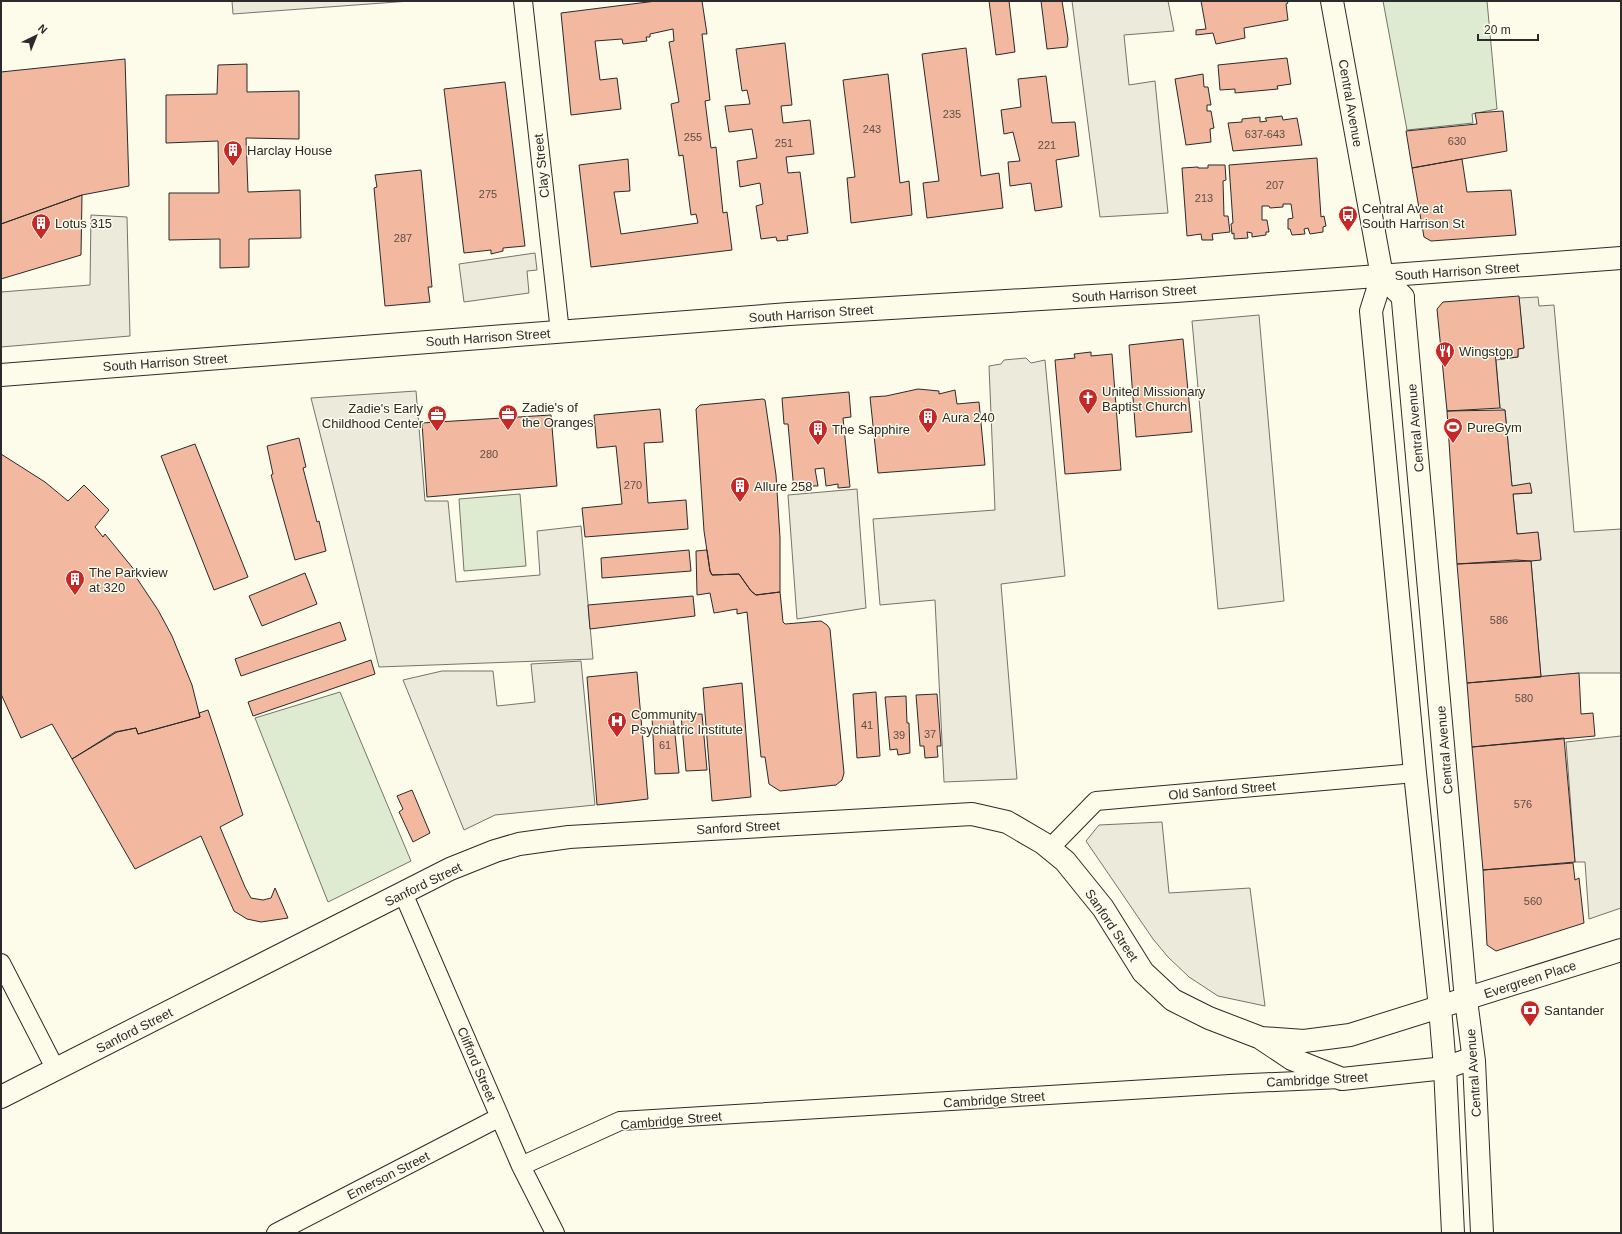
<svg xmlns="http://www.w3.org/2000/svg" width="1622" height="1234" viewBox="0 0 1622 1234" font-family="Helvetica,sans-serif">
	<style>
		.green { fill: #deebd1; stroke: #74746e }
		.parking { fill: #eceadb; stroke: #74746e }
		.building { fill: #f2b8a0; stroke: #2b2b2b }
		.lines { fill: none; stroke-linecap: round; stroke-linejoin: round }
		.street-casing { stroke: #2b2b2b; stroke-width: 20 }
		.secondary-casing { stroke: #2b2b2b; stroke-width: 24 }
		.primary-casing { stroke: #2b2b2b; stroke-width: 24 }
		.street { stroke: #fdfbea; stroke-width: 18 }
		.secondary { stroke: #fdfbea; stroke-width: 22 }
		.primary { stroke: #fdfbea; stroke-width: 22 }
		.labels { text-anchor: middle; stroke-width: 3; stroke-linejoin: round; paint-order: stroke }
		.number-label { font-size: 11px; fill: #5d4e48 }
		.street-label { font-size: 13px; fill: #2b2b2b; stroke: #fdfbea }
		.poi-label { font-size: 13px; fill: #2b2b2b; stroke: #fdfbea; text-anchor: start }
	</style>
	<rect width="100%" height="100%" fill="#fdfbea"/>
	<!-- green -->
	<path class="green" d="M 1383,1 L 1487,1 L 1497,109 L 1472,114 L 1473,123 L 1407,130 Z
		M 520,494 L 526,566 L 464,571 L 459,499 Z
		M 340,692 L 411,861 L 328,902 L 255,718 Z"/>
	<!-- parking -->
	<path class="parking" d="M 232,1 L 410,1 L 233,14 Z
		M 1072,1 L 1168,1 L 1174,31 L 1124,35 L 1129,85 L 1155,81 L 1168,213 L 1100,217 Z
		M 91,215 L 127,217 L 130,336 L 1,347 L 1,292 L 90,285 Z
		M 535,253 L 537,270 L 527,271 L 529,293 L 464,302 L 459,264 Z
		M 1538,297 L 1539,306 L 1554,305 L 1574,532 L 1621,529 L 1621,673 L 1579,673 L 1541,677 L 1531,561 L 1541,559 L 1538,533 L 1517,534 L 1513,494 L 1532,493 L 1512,486 L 1505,410 L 1500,408 L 1496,360 L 1518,357 L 1518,349 L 1524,348 L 1519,298 Z
		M 1259,315 L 1284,601 L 1218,609 L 1192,321 Z
		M 1026,358 L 1031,363 L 1045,360 L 1065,576 L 1001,584 L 1017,779 L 944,782 L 935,600 L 880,605 L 873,519 L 995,510 L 989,366 L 1001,364 L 1004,360 Z
		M 416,391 L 425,501 L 448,501 L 456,582 L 540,575 L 537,531 L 581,526 L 593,659 L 379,667 L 311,398 Z
		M 857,489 L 866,608 L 797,619 L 788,495 Z
		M 581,661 L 595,805 L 495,815 L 464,830 L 403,680 L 442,671 L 493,671 L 497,706 L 535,702 L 531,664 Z
		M 1621,736 L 1621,908 L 1589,919 L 1585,862 L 1575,862 L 1566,742 Z
		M 1162,822 L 1169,893 L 1250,888 L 1265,1006 L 1218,996 L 1189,977 L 1168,957 L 1153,939 L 1086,841 L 1099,825 Z"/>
	<!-- building -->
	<path class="building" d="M 656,1 L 702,1 L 707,34 L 702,34 L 710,100 L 705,101 L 711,148 L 716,147 L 723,213 L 727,212 L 732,250 L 591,267 L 579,165 L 628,159 L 630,191 L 614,192 L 621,234 L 698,223 L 696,214 L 691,215 L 683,155 L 679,156 L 671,104 L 679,102 L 669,42 L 674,41 L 673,29 L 650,34 L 650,37 L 646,37 L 647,41 L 623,44 L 622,39 L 595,41 L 600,80 L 617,78 L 621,109 L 571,115 L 561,13 Z
		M 989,1 L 1009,1 L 1015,52 L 996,55 Z
		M 1041,1 L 1062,1 L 1068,39 L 1067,47 L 1047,49 Z
		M 1201,1 L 1287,1 L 1288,3 L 1286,4 L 1288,20 L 1244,28 L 1245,38 L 1216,44 L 1213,33 L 1196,35 L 1196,30 L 1206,29 Z
		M 785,43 L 792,105 L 781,106 L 783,123 L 810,120 L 814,154 L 786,157 L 788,173 L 800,172 L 808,233 L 787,236 L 788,240 L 777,241 L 776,237 L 761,239 L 756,206 L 763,204 L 760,183 L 740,187 L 737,161 L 757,158 L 752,129 L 729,132 L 725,106 L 750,104 L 747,90 L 742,91 L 736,49 Z
		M 966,48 L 981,176 L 999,173 L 1003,208 L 927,218 L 923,183 L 939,181 L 922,54 Z
		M 1287,58 L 1291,84 L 1277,86 L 1278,89 L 1235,93 L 1235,89 L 1220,90 L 1218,65 Z
		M 125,59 L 129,186 L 82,195 L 1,224 L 1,72 Z
		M 247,64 L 247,92 L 299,91 L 299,139 L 246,138 L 248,192 L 300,190 L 301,238 L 249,239 L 249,267 L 220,268 L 220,239 L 169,240 L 169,193 L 219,193 L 218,141 L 166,143 L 166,95 L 217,94 L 218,65 Z
		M 888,74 L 900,183 L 909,181 L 912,215 L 851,223 L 847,178 L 855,177 L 843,80 Z
		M 1203,74 L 1204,87 L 1208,87 L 1211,105 L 1207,105 L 1207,111 L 1211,111 L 1214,128 L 1210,129 L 1211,142 L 1186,145 L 1175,79 Z
		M 1046,76 L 1052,123 L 1075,122 L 1079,156 L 1056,160 L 1062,207 L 1035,211 L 1031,183 L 1010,186 L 1008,162 L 1020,161 L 1013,132 L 1004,134 L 1001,110 L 1021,107 L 1018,79 Z
		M 505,82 L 525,246 L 503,248 L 503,251 L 491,254 L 491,250 L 464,253 L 444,89 Z
		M 1503,111 L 1507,151 L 1412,168 L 1406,131 L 1477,124 L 1475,113 Z
		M 1282,116 L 1283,120 L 1297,118 L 1302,145 L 1233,151 L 1228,123 L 1242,122 L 1242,119 L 1260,117 L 1260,122 L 1267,121 L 1265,118 Z
		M 1317,158 L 1321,217 L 1324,216 L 1326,226 L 1323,227 L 1323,232 L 1310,234 L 1308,228 L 1304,229 L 1305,234 L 1292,235 L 1290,229 L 1288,229 L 1288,219 L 1293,218 L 1291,204 L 1283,204 L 1283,207 L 1270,208 L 1269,206 L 1262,206 L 1262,220 L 1267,220 L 1269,232 L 1266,232 L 1266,235 L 1252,237 L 1252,233 L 1247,232 L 1248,238 L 1234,239 L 1234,233 L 1232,234 L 1231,224 L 1233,223 L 1229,165 Z
		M 1462,159 L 1467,192 L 1511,190 L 1516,235 L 1431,241 L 1424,237 L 1412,168 Z
		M 1208,165 L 1225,165 L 1226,180 L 1223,181 L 1224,216 L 1228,216 L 1230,232 L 1212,234 L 1213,240 L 1202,240 L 1201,234 L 1187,236 L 1182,168 L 1198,167 L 1198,168 L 1208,168 Z
		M 421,170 L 432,287 L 428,287 L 430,302 L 385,306 L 374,188 L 377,187 L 375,175 Z
		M 82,195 L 81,255 L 1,279 L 1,224 Z
		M 1519,296 L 1524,348 L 1518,349 L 1518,357 L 1501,359 L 1499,351 L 1495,351 L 1500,408 L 1447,411 L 1437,309 L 1443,302 Z
		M 1183,339 L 1192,432 L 1136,437 L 1129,345 Z
		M 1091,352 L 1091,356 L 1112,354 L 1121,470 L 1065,474 L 1055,360 L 1075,358 L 1074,354 Z
		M 918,389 L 939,391 L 939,394 L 955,390 L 957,404 L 979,402 L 985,465 L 878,473 L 870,397 L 886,396 Z
		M 849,392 L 851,417 L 843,418 L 850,487 L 838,488 L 838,484 L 826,486 L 824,468 L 815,469 L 818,486 L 807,486 L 807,491 L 794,491 L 788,424 L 784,424 L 782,398 Z
		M 763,399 L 765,400 L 776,475 L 780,538 L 780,592 L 756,595 L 751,591 L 739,574 L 712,575 L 710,571 L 704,531 L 696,409 L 700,405 Z
		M 660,409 L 663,442 L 644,443 L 648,503 L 686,500 L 688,529 L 585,537 L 582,508 L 622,504 L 616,446 L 597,448 L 594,415 Z
		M 1505,410 L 1512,486 L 1530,483 L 1532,493 L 1513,494 L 1517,534 L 1538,532 L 1541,560 L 1531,561 L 1457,564 L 1447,411 Z
		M 551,415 L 557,486 L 427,497 L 422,423 Z
		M 299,438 L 306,467 L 303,468 L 317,522 L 319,521 L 326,551 L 295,560 L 271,475 L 273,474 L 267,446 Z
		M 195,444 L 248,577 L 214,590 L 161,456 Z
		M 1,454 L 45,482 L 68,501 L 84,485 L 109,510 L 95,527 L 103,537 L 105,534 L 136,572 L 134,574 L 158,610 L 172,636 L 192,685 L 200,717 L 138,734 L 136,728 L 115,732 L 72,759 L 52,724 L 21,738 L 1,694 Z
		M 689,550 L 691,571 L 602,578 L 601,558 Z
		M 707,550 L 710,571 L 712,575 L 739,574 L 751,591 L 756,595 L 780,592 L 783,622 L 785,624 L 821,621 L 827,625 L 830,629 L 844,773 L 842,780 L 836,785 L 780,791 L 769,784 L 765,757 L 761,757 L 747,612 L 737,614 L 737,609 L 714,613 L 710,593 L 697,595 L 696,551 Z
		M 1516,560 L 1531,561 L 1541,677 L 1467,683 L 1457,564 Z
		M 305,573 L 317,604 L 262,626 L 249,596 Z
		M 693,596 L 695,616 L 590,629 L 588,605 Z
		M 340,622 L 346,640 L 241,676 L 235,659 Z
		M 371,660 L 375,674 L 253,716 L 248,702 Z
		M 637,672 L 648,799 L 597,805 L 587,677 Z
		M 1579,673 L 1581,714 L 1593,713 L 1595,736 L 1472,747 L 1467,683 Z
		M 742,683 L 751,797 L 712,801 L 703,688 Z
		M 876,692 L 880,756 L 857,758 L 853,694 Z
		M 937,694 L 941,746 L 937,746 L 938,757 L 925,758 L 924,746 L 920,746 L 916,695 Z
		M 906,696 L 907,723 L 909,723 L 910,753 L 898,755 L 897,749 L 890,750 L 885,697 Z
		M 208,710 L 243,815 L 220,827 L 245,887 L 251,898 L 263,900 L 271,898 L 275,888 L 288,918 L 261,922 L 247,919 L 234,911 L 201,836 L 135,869 L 72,759 L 117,732 L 136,728 L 138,734 L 200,717 L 199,713 Z
		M 702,714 L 707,770 L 686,771 L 681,715 Z
		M 673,715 L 679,773 L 655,774 L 652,717 Z
		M 1564,738 L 1575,862 L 1483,870 L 1472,747 Z
		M 412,790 L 430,833 L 413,842 L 400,814 L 399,812 L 403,809 L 397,796 Z
		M 1573,863 L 1575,880 L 1579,878 L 1584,923 L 1496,951 L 1487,945 L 1483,870 Z"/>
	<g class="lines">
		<!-- street casing -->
		<g class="street-casing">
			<path id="street" d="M 523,1 L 560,332
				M 1050,848 L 1096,801 L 1415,773
				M 403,893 L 521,1166 L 555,1233
				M 1,963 L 56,1070
				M 521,1166 L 620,1121 L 1230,1084 L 1341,1079
				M 276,1233 L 500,1117"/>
		</g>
		<!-- secondary casing -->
		<g class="secondary-casing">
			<path id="secondary" d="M 1,375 L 789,314 L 1176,291 L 1621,258
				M 1262,1039 L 1292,1059 L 1342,1079 L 1445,1068 L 1473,1058
				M 1,1097 L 450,869 L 495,851 L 519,844 L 569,837 L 972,814 L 1007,822 L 1043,843 L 1065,861 L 1103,908 L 1143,972 L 1173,1000 L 1209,1018 L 1261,1038 L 1304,1041 L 1350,1035 L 1621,950"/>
		</g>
		<!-- primary casing -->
		<g class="primary-casing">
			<path id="primary" d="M 1332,1 L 1382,276 L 1371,311 L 1415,773 L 1440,1008 L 1445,1068 L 1453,1233
				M 1382,276 L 1403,297 L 1403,301 L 1466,1000 L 1474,1061 L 1482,1233"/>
		</g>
		<!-- street -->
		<use href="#street" class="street"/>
		<!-- secondary -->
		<use href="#secondary" class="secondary"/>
		<!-- primary -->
		<use href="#primary" class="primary"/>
	</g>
	<!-- icons -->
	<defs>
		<g id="building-pin" transform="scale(1)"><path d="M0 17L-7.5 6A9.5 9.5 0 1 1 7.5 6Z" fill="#c62828" stroke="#fdfbea"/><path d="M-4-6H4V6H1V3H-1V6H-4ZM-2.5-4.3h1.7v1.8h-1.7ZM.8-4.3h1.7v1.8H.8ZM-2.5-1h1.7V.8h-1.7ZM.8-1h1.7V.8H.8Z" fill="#fff"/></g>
		<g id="bus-pin" transform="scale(1)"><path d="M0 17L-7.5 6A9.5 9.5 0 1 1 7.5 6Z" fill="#c62828" stroke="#fdfbea"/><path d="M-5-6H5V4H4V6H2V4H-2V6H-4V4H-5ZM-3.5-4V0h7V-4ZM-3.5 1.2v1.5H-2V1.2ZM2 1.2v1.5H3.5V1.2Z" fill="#fff"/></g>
		<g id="restaurant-pin" transform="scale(1)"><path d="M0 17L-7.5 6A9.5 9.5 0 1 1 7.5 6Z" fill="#c62828" stroke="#fdfbea"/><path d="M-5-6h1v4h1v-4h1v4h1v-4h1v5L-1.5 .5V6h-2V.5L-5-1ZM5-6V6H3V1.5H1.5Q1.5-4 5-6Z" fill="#fff"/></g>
		<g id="church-pin" transform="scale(1)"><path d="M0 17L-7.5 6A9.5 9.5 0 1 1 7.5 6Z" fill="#c62828" stroke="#fdfbea"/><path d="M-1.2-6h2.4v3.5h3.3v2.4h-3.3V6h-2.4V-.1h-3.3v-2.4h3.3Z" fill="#fff"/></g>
		<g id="office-pin" transform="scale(1)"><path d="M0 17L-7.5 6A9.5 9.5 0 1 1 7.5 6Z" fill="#c62828" stroke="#fdfbea"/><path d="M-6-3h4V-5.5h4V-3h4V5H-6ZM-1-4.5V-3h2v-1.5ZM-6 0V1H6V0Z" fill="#fff"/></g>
		<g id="stadium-pin" transform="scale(1)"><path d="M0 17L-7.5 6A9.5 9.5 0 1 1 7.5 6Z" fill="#c62828" stroke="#fdfbea"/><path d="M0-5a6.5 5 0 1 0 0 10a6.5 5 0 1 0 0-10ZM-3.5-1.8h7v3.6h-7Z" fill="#fff"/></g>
		<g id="hospital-pin" transform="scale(1)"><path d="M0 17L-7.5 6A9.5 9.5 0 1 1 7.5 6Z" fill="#c62828" stroke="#fdfbea"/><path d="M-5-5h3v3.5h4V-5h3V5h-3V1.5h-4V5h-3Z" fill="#fff"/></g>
		<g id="bank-pin" transform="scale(1)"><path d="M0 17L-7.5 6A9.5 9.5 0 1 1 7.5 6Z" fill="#c62828" stroke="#fdfbea"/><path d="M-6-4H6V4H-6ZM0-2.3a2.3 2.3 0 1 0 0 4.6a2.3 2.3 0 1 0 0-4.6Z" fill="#fff"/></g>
	</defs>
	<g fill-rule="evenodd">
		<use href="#building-pin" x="233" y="150"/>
		<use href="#bus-pin" x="1348" y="215"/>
		<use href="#building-pin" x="41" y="223"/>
		<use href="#restaurant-pin" x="1445" y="351"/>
		<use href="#church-pin" x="1088" y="398"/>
		<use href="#office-pin" x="508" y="414"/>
		<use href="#office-pin" x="437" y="415"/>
		<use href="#building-pin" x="928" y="417"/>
		<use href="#stadium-pin" x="1453" y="427"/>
		<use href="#building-pin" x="818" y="429"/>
		<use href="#building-pin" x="740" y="486"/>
		<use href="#building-pin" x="75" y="579"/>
		<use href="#hospital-pin" x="617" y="721"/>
		<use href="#bank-pin" x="1530" y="1010"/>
	</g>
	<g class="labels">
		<!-- number labels -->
		<g class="number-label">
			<text x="952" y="118">235</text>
			<text x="872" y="133">243</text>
			<text x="1265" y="138">637-643</text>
			<text x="693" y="141">255</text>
			<text x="1457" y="145">630</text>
			<text x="784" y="147">251</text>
			<text x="1047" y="149">221</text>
			<text x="1275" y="189">207</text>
			<text x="488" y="198">275</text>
			<text x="1204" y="202">213</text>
			<text x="403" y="242">287</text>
			<text x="489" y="458">280</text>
			<text x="633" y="489">270</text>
			<text x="1499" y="624">586</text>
			<text x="1524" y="702">580</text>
			<text x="867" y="729">41</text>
			<text x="930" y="738">37</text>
			<text x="899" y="739">39</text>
			<text x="665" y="749">61</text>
			<text x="1523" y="808">576</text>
			<text x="1533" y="905">560</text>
		</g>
		<!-- street labels -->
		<g class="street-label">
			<text transform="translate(1351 103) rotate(80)" y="5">Central Avenue</text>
			<text transform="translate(541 166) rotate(-96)" y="5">Clay Street</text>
			<text transform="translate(1457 271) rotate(-4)" y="5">South Harrison Street</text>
			<text transform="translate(1134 293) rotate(-4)" y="5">South Harrison Street</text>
			<text transform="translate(811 313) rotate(-4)" y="5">South Harrison Street</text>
			<text transform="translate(488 337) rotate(-4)" y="5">South Harrison Street</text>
			<text transform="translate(165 362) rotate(-4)" y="5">South Harrison Street</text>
			<text transform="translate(1415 428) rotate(-95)" y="5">Central Avenue</text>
			<text transform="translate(1444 750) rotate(-95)" y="5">Central Avenue</text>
			<text transform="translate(1222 790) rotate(-5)" y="5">Old Sanford Street</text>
			<text transform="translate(738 827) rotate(-3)" y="5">Sanford Street</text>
			<text transform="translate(423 884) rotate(-26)" y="5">Sanford Street</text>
			<text transform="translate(1112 925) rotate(56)" y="5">Sanford Street</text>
			<text transform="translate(1530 979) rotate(-18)" y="5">Evergreen Place</text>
			<text transform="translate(134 1030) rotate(-27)" y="5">Sanford Street</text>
			<text transform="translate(477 1064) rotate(67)" y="5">Clifford Street</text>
			<text transform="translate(1473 1073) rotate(-94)" y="5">Central Avenue</text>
			<text transform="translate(1317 1079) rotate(-3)" y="5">Cambridge Street</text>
			<text transform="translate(994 1099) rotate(-4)" y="5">Cambridge Street</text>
			<text transform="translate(671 1120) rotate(-5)" y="5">Cambridge Street</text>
			<text transform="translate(388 1175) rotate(-27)" y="5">Emerson Street</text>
		</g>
		<!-- poi labels -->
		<g class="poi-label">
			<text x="247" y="155">Harclay House</text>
			<text x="1362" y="213">Central Ave at<tspan x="1362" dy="15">South Harrison St</tspan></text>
			<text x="55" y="228">Lotus 315</text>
			<text x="1459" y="356">Wingstop</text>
			<text x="1102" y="396">United Missionary<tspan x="1102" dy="15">Baptist Church</tspan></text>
			<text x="522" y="412">Zadie's of<tspan x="522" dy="15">the Oranges</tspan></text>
			<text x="423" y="413" text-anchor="end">Zadie's Early<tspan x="423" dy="15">Childhood Center</tspan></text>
			<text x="942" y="422">Aura 240</text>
			<text x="1467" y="432">PureGym</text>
			<text x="832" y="434">The Sapphire</text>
			<text x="754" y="491">Allure 258</text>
			<text x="89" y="577">The Parkview<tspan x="89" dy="15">at 320</tspan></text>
			<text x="631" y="719">Community<tspan x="631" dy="15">Psychiatric Institute</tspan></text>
			<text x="1544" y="1015">Santander</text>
		</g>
	</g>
	<!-- border -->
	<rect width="1622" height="1234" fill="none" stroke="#2b2b2b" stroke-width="4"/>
	<!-- north arrow -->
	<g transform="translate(36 36) rotate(43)" stroke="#fdfbea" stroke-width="3" paint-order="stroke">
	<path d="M0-3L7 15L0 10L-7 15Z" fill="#2b2b2b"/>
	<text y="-6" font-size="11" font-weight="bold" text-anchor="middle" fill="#2b2b2b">N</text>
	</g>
	<!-- scale -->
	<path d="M1478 34v6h60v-6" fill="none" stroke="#2b2b2b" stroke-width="2"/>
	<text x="1484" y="34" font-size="12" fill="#2b2b2b" stroke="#fdfbea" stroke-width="3" paint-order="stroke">20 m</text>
</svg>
